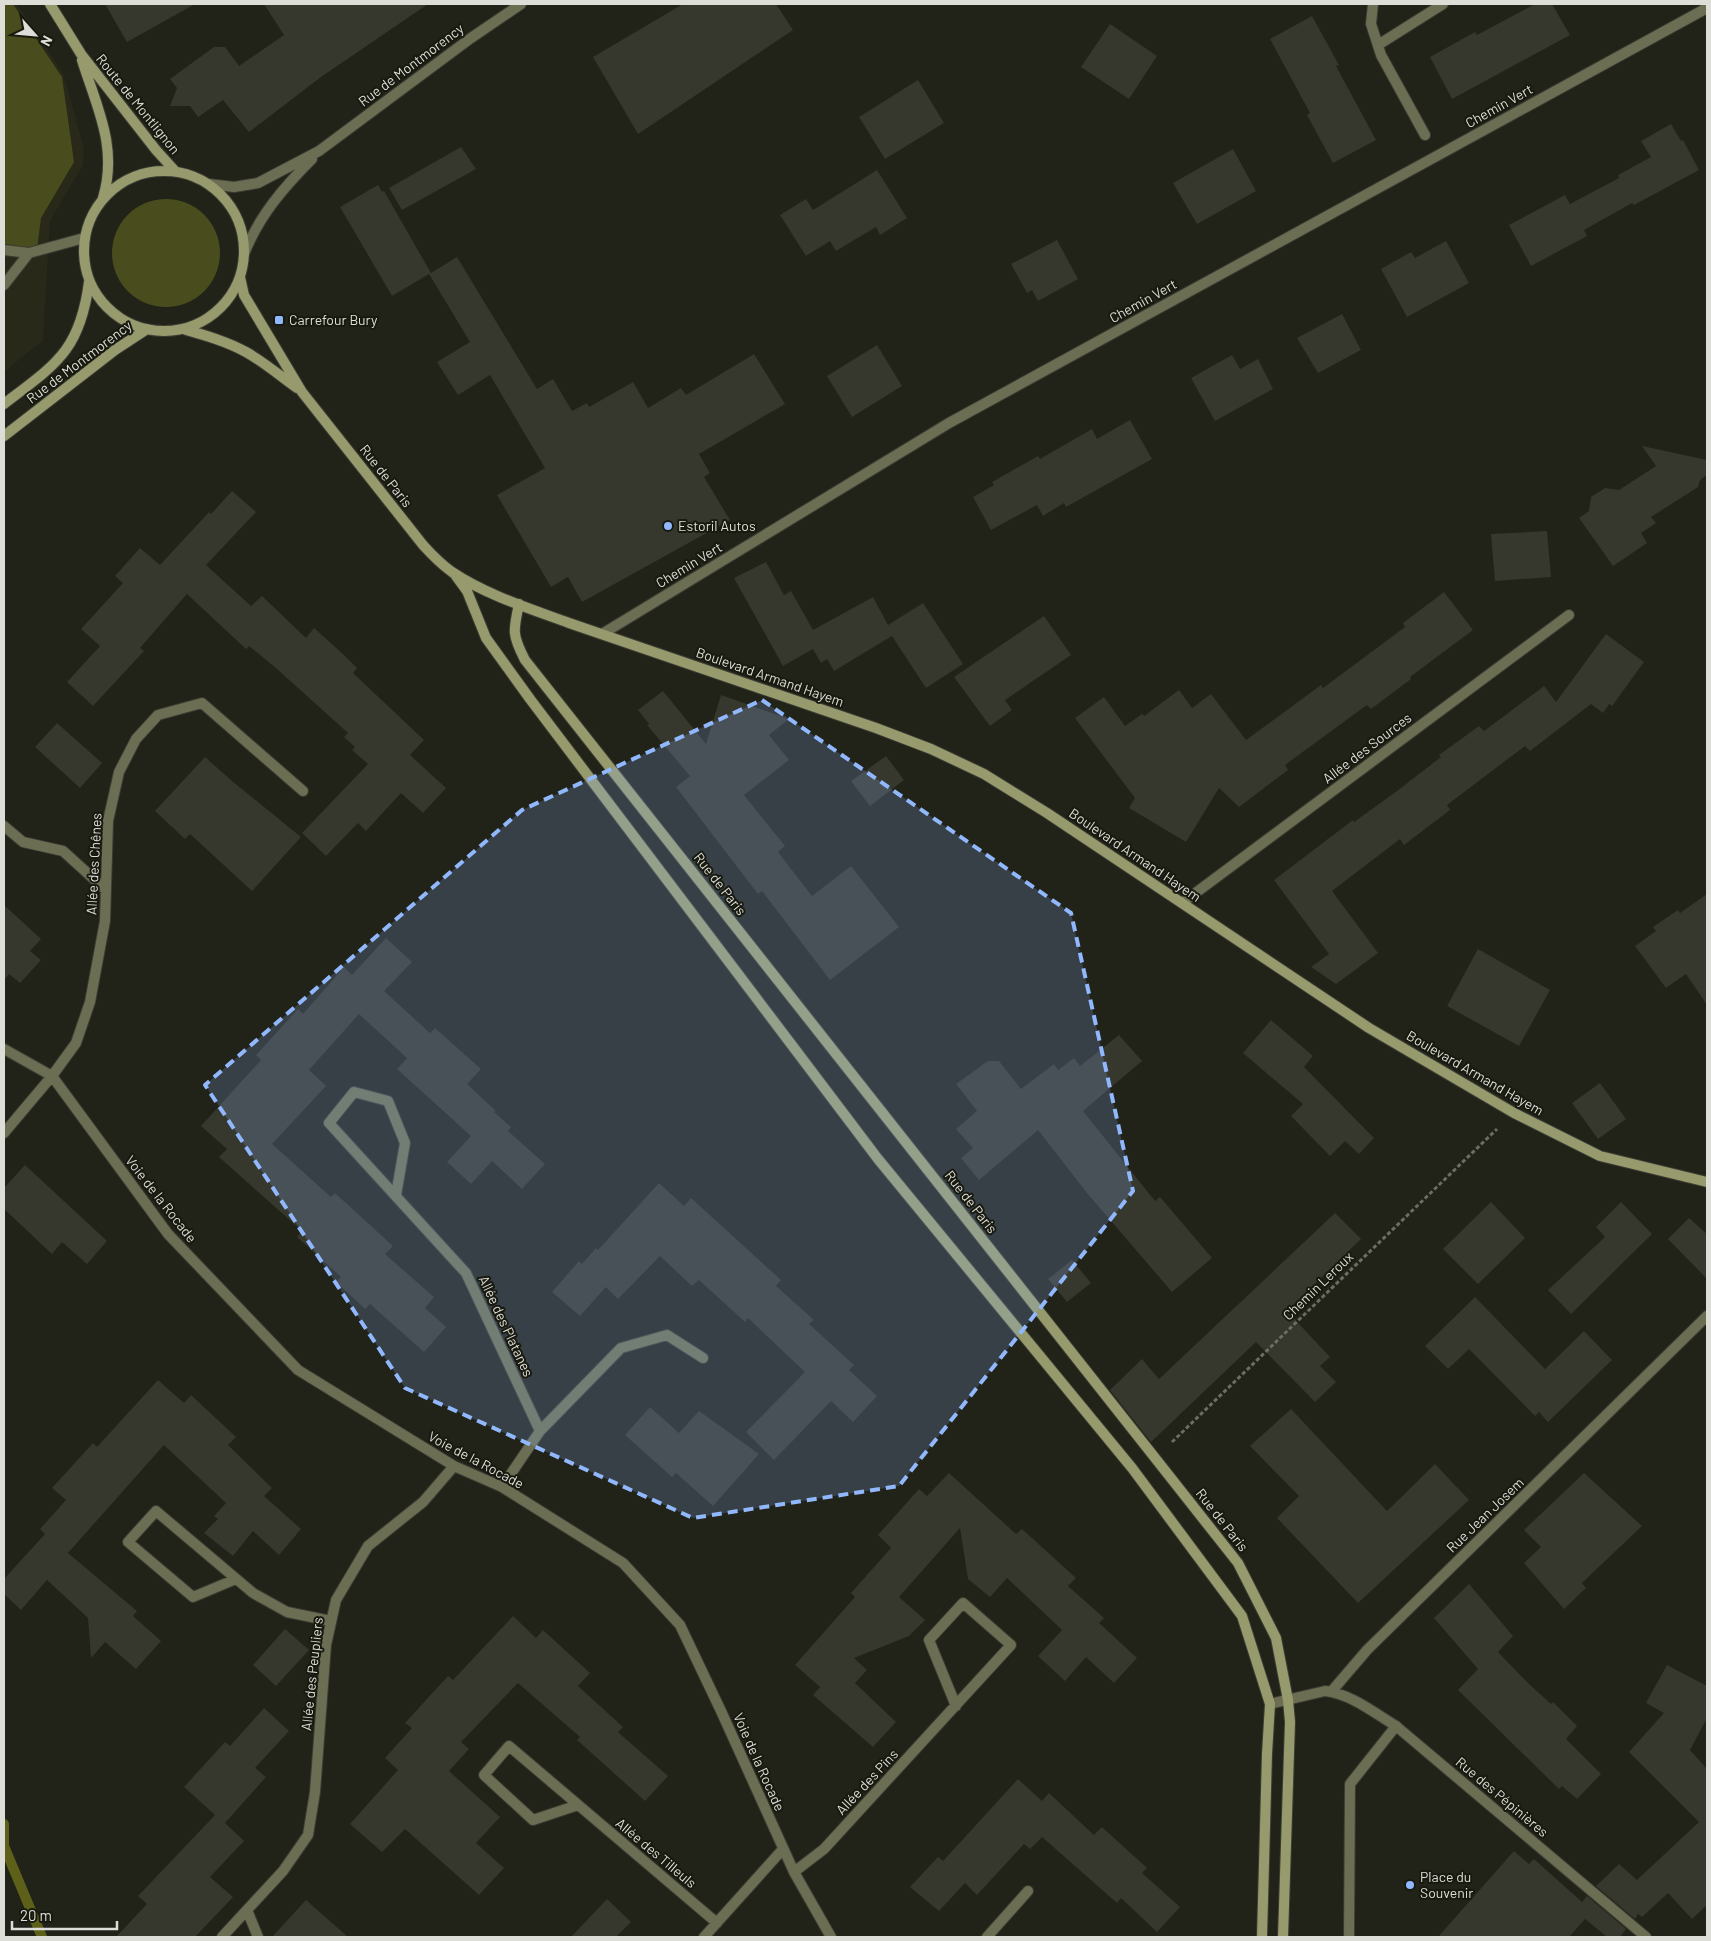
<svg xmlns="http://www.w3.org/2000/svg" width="1711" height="1941" viewBox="0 0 1711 1941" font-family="Barlow,sans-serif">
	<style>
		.built { fill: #282919 }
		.green { fill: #494c1d }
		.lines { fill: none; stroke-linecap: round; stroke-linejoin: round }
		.stream { stroke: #5d6019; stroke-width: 10 }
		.building { fill: #36372d }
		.service-casing { stroke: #3b3c33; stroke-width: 12 }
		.minor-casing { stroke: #3b3c33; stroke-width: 12 }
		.tertiary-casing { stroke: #3b3c33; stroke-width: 12 }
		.secondary-casing { stroke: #3b3c33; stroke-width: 12 }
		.path { stroke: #6c6d64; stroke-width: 3; stroke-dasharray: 4 2.5; stroke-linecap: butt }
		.service { stroke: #6b6e52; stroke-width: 10 }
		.minor { stroke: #6b6e52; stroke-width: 10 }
		.tertiary { stroke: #6b6e52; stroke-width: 10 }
		.secondary { stroke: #969a6d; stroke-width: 10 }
		.marked { fill: #91b8fd; fill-opacity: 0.2; stroke: #91b8fd; stroke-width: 4; stroke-dasharray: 10 6; stroke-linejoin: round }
		.poi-dot { fill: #91b8fd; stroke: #18190f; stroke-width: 2 }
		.labels { text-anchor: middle; stroke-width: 4; stroke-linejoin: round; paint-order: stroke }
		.street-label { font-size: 14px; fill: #ddded7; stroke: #18190f }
		.poi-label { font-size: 14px; fill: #ddded7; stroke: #18190f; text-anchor: start }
	</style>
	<rect width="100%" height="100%" fill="#212218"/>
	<!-- built -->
	<path class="built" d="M 4,4 L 17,4 L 64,75 L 84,149 L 83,165 L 50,221 L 43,340 L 4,372 Z"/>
	<!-- green -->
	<path class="green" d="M 4,4 L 13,4 L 62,77 L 74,162 L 41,218 L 37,249 L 4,244 Z
		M112 253a54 54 0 1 1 108 0a54 54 0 1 1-108 0Z"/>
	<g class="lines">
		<!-- stream -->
		<path class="stream" d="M 4,1824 L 4,1846 L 42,1937"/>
	</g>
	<!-- building -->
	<path class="building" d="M 105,4 L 195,4 L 127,42 Z
		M 264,4 L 428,4 L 321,77 L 249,132 L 223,100 L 198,117 L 190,106 L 170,106 L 177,88 L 170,79 L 214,47 L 225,47 L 239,66 L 284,35 Z
		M 683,4 L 776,4 L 793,30 L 638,134 L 593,57 Z
		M 1535,4 L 1552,4 L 1570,35 L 1452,99 L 1430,57 L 1475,32 L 1477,35 Z
		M 1312,16 L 1339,65 L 1336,66 L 1376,140 L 1333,163 L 1307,115 L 1310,113 L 1270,39 Z
		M 1110,24 L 1157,56 L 1129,99 L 1081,67 Z
		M 918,80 L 944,123 L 885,159 L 859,117 Z
		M 1671,124 L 1681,141 L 1683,140 L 1699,170 L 1634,205 L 1632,203 L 1584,230 L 1587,236 L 1531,266 L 1509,225 L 1565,195 L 1570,204 L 1619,178 L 1618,175 L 1651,157 L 1641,141 Z
		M 461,147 L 476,169 L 402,210 L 389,188 Z
		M 1233,149 L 1256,191 L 1197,224 L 1173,183 Z
		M 877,170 L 907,218 L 880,235 L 876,227 L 836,251 L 830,241 L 806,256 L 780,215 L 806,199 L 813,210 Z
		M 378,185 L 382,192 L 384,191 L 431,273 L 457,257 L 537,389 L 553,379 L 572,411 L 587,403 L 589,407 L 633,382 L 648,408 L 681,388 L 686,395 L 754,354 L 785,404 L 699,454 L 710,473 L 704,477 L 730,520 L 582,602 L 568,577 L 551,587 L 497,495 L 545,468 L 490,375 L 458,395 L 437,362 L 470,342 L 429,274 L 392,296 L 340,207 Z
		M 1057,240 L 1078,279 L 1038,301 L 1032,290 L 1027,293 L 1011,264 Z
		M 1446,241 L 1469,283 L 1407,317 L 1381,269 L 1411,252 L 1415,258 Z
		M 1342,314 L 1361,350 L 1318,373 L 1297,338 Z
		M 877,345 L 902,386 L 852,417 L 827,376 Z
		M 1232,355 L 1240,369 L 1258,359 L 1273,389 L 1215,421 L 1191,378 Z
		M 1130,420 L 1152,459 L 1066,507 L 1064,503 L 1043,516 L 1037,505 L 991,530 L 973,497 L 994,485 L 992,482 L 1038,456 L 1040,459 L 1092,429 L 1097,439 Z
		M 1642,446 L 1707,460 L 1707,475 L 1700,480 L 1698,487 L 1651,517 L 1656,523 L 1641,533 L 1647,543 L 1613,566 L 1579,518 L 1589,511 L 1591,497 L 1605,488 L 1619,490 L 1656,466 Z
		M 232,491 L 256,512 L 206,565 L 251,606 L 262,596 L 306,638 L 314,628 L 343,654 L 357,668 L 353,673 L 424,740 L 410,755 L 446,788 L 423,813 L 401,793 L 366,831 L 358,823 L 326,856 L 302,833 L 368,764 L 352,750 L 355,747 L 344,737 L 348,733 L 277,669 L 249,646 L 246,649 L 187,594 L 140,648 L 144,651 L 93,706 L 67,682 L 100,646 L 81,629 L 123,583 L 115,576 L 140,548 L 160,565 L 209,512 L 211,514 Z
		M 1547,531 L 1551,577 L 1495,581 L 1491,534 Z
		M 766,562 L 784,595 L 791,591 L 813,630 L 873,597 L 888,625 L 923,603 L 963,664 L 926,688 L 892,636 L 834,671 L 827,659 L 821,663 L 813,649 L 783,666 L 734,578 Z
		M 1444,592 L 1473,630 L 1410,677 L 1411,679 L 1371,709 L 1367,705 L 1285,765 L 1288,770 L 1239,807 L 1219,788 L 1186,842 L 1129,808 L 1135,798 L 1075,718 L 1104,697 L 1125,726 L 1142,714 L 1144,716 L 1179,690 L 1192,708 L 1211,694 L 1246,740 L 1321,685 L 1323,688 L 1405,627 L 1403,623 Z
		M 1044,616 L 1071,655 L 1005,700 L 1012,710 L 990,726 L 954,677 Z
		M 1606,634 L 1644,662 L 1612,706 L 1609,704 L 1603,713 L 1591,704 L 1530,751 L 1525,746 L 1447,805 L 1450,810 L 1404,845 L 1400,839 L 1332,891 L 1378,953 L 1336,984 L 1311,967 L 1329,954 L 1274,880 L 1353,820 L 1354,822 L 1397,791 L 1441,757 L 1439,755 L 1479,726 L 1484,731 L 1544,686 L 1556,702 Z
		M 663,691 L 706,744 L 721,695 L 789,719 L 769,735 L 789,760 L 744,795 L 785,846 L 778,852 L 812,896 L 851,866 L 899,927 L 830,980 L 762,891 L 758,894 L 676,787 L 690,776 L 647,725 L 649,724 L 638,710 Z
		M 57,723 L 102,763 L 80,788 L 35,747 Z
		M 886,756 L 904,780 L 870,806 L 851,781 Z
		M 205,757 L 232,781 L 301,837 L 252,891 L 190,834 L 185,839 L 155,811 Z
		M 1707,894 L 1707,1005 L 1686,974 L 1666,988 L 1635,946 L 1656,931 L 1653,927 L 1678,910 L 1680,913 Z
		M 4,905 L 41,939 L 30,951 L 41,960 L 20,983 L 9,974 L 4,980 Z
		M 386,938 L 412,962 L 384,991 L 430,1033 L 435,1028 L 481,1069 L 467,1084 L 496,1111 L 494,1112 L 511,1127 L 508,1131 L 545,1164 L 522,1189 L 492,1161 L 471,1184 L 447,1162 L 471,1136 L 397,1069 L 407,1058 L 359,1014 L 309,1070 L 326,1086 L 272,1144 L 331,1197 L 335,1193 L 393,1246 L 385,1254 L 434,1297 L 425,1308 L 446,1327 L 424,1352 L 370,1304 L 365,1309 L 336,1282 L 341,1277 L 297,1237 L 302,1231 L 219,1157 L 227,1149 L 201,1126 L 261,1060 L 256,1055 L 298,1009 L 303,1014 L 344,967 L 352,975 Z
		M 1478,949 L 1550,990 L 1519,1046 L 1447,1006 Z
		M 1271,1020 L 1313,1056 L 1304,1067 L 1374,1138 L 1359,1154 L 1345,1141 L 1330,1156 L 1291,1116 L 1303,1104 L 1243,1053 Z
		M 1119,1035 L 1142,1061 L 1083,1111 L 1155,1201 L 1160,1197 L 1212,1258 L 1172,1292 L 1087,1193 L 1038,1130 L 979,1180 L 961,1158 L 973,1148 L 956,1129 L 977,1111 L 956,1084 L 988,1061 L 999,1061 L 1021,1089 L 1054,1064 L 1058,1070 L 1074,1058 L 1080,1066 Z
		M 1600,1083 L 1626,1119 L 1598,1139 L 1572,1103 Z
		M 25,1165 L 107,1241 L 87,1264 L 62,1242 L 52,1254 L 4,1209 L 4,1188 Z
		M 659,1183 L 684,1206 L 691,1198 L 781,1280 L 776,1286 L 814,1320 L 809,1324 L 854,1365 L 849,1370 L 877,1396 L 853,1422 L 831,1401 L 774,1460 L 746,1432 L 805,1372 L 748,1318 L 745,1322 L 699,1280 L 692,1286 L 660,1256 L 618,1299 L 606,1287 L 580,1316 L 552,1292 L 579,1261 L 582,1264 L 596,1248 L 598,1250 Z
		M 1491,1202 L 1525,1238 L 1478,1284 L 1443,1249 Z
		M 1621,1202 L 1652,1234 L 1571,1314 L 1548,1290 L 1605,1237 L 1596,1227 Z
		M 1335,1213 L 1361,1239 L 1287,1311 L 1330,1357 L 1320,1366 L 1336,1382 L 1315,1402 L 1256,1342 L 1151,1442 L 1110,1390 L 1142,1359 L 1159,1379 Z
		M 1689,1218 L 1707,1234 L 1707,1279 L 1668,1239 Z
		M 1072,1260 L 1091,1283 L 1067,1302 L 1048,1279 Z
		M 1475,1297 L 1545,1369 L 1584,1331 L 1612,1360 L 1548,1422 L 1539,1412 L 1535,1416 L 1469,1349 L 1448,1369 L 1425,1346 Z
		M 158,1380 L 184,1403 L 191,1395 L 236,1437 L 228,1445 L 272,1488 L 264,1496 L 301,1529 L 279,1555 L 253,1531 L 233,1556 L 204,1533 L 218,1519 L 214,1516 L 226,1503 L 164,1445 L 68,1553 L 137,1611 L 133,1616 L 161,1641 L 136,1669 L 105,1642 L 91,1658 L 88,1618 L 47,1580 L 21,1610 L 4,1594 L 4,1579 L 45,1534 L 40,1529 L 66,1500 L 52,1488 L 93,1443 L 97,1447 Z
		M 650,1407 L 679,1433 L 699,1411 L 759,1454 L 713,1506 L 676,1473 L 672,1477 L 625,1435 Z
		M 1291,1409 L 1387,1511 L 1435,1464 L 1469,1500 L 1358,1603 L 1277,1518 L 1299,1496 L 1250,1446 Z
		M 949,1473 L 1016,1534 L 1022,1529 L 1076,1578 L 1068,1586 L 1104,1618 L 1099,1623 L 1137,1658 L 1114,1683 L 1086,1657 L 1065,1681 L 1038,1656 L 1062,1630 L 1007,1578 L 990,1597 L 968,1579 L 960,1528 L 899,1597 L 925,1620 L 909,1636 L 854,1658 L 867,1670 L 855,1683 L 896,1722 L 873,1747 L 813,1695 L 820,1687 L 795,1665 L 855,1597 L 851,1593 L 891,1548 L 878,1535 L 919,1489 L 927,1496 Z
		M 1584,1473 L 1642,1526 L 1582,1583 L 1586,1588 L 1564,1609 L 1524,1563 L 1541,1547 L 1524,1530 Z
		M 1469,1584 L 1513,1636 L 1498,1652 L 1529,1684 L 1551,1704 L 1553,1702 L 1577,1726 L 1566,1739 L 1601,1774 L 1577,1799 L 1562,1786 L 1559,1789 L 1458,1690 L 1478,1669 L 1434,1618 Z
		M 513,1616 L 536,1638 L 543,1630 L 590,1673 L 578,1686 L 623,1727 L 618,1732 L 668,1776 L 645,1801 L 577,1740 L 580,1737 L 518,1683 L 461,1742 L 469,1749 L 449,1771 L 500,1817 L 476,1843 L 504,1868 L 479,1895 L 405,1829 L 382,1852 L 350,1824 L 398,1770 L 385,1758 L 412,1728 L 405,1723 L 448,1676 L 453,1680 Z
		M 285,1629 L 309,1650 L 276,1686 L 253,1665 Z
		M 1667,1665 L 1707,1686 L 1707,1718 L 1690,1750 L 1707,1769 L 1707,1905 L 1692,1919 L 1668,1893 L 1642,1917 L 1638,1914 L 1635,1919 L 1596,1886 L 1619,1864 L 1637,1880 L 1699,1822 L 1629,1752 L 1664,1713 L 1646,1703 Z
		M 264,1708 L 289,1731 L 255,1768 L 266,1777 L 225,1823 L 244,1841 L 210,1877 L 233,1897 L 195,1937 L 116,1937 L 147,1904 L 138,1896 L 215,1815 L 184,1787 L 225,1742 L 230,1746 Z
		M 1018,1779 L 1042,1801 L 1049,1793 L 1094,1835 L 1102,1827 L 1147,1868 L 1142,1873 L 1180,1907 L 1157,1932 L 1121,1898 L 1117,1903 L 1042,1837 L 1030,1849 L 1024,1844 L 977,1895 L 965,1883 L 939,1911 L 910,1887 L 938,1857 L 943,1861 Z
		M 1514,1851 L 1529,1864 L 1534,1859 L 1582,1902 L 1587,1896 L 1626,1929 L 1620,1937 L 1607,1937 L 1585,1919 L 1569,1937 L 1438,1937 Z
		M 607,1899 L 631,1922 L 616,1937 L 571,1937 Z
		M 306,1900 L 348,1937 L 272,1937 Z"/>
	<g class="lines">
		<!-- service casing -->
		<g class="service-casing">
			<path id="service" d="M 4,250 L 29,253 L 84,238
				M 4,285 L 29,253
				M 1349,1937 L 1350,1784 L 1396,1726"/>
		</g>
		<!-- minor casing -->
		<g class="minor-casing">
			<path id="minor" d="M 1373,4 L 1371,24 L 1381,55 L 1425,135
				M 1378,45 L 1443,4
				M 602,634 L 949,423 L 1707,8
				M 4,826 L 23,842 L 63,851 L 106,890
				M 1182,903 L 1569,615
				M 4,1049 L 52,1076 L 168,1234 L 298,1370 L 454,1466 L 502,1487 L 623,1563 L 680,1625 L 721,1711 L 794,1872 L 831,1937
				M 4,1133 L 52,1076 L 76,1043 L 90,1002 L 105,921 L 108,821 L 119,772 L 136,739 L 158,715 L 202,703 L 303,791
				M 396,1195 L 405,1143 L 388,1101 L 354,1092 L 329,1123 L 466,1273 L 540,1431
				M 502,1487 L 540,1431 L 621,1348 L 667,1335 L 703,1358
				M 236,1579 L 193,1597 L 128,1542 L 156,1511 L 253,1593 L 287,1612 L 331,1621
				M 1331,1692 L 1367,1650 L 1707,1316
				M 1270,1704 L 1325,1691 C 1351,1694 1373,1712 1396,1726 L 1646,1937
				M 578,1805 L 533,1820 L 484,1775 L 509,1746 L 717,1923
				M 794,1872 L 824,1849 L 1011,1645 L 963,1603 L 929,1640 L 956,1706
				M 247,1910 L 258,1937
				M 222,1937 L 283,1871 L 308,1835 L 315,1792 L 326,1645 L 336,1600 L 368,1546 L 423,1502 L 454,1466
				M 704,1937 L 783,1849
				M 987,1937 L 1028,1891"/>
		</g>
		<!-- tertiary casing -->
		<g class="tertiary-casing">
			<path id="tertiary" d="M 209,184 L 234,187 L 258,183 L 319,151 L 471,38 L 521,4
				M 244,254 C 259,216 283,188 312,159"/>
		</g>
		<!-- secondary casing -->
		<g class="secondary-casing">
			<path id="secondary" d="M 50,4 L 81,54 L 156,150 L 175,171
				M 82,60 C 97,108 118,147 103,198
				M84 251a80 80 0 1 1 160 0a80 80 0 1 1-160 0Z
				M 240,277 L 244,295 L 302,392 L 423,545 C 432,555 441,564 452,572 C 486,595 531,609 569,623 L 876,728 L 931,749 L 984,774 L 1047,813 L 1369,1028 L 1514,1113 L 1600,1156 L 1707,1182
				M 183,329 C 204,335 226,341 246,352 C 264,362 280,376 297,388
				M 4,404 C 56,364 80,351 89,282
				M 4,436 L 115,350 L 147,329
				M 456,576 L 467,591 L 486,638 L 530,699 L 878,1159 L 1132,1468 L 1242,1616 L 1270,1704 L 1267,1754 L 1262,1937
				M 519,604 C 513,631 512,635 525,660 L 1238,1563 L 1276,1638 L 1288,1700 L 1290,1722 L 1283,1937"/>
		</g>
		<!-- path -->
		<path class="path" d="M 1172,1442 L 1497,1129"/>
		<!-- service -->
		<use href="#service" class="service"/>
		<!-- minor -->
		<use href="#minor" class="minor"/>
		<!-- tertiary -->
		<use href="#tertiary" class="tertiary"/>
		<!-- secondary -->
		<use href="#secondary" class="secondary"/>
	</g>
	<!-- marked area -->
	<path class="marked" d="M 762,700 L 1071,913 L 1133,1191 L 899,1486 L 693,1518 L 405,1388 L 205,1085 L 522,810 Z"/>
	<!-- markers -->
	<g class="poi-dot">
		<rect x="274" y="315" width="10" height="10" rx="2.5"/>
		<circle cx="668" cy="526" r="5"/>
		<circle cx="1410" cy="1885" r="5"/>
	</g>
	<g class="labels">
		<!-- street labels -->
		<g class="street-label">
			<text transform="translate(411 65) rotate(-37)" y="5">Rue de Montmorency</text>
			<text transform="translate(138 104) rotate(51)" y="5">Route de Montlignon</text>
			<text transform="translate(1499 106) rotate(-29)" y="5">Chemin Vert</text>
			<text transform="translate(1143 301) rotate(-29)" y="5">Chemin Vert</text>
			<text transform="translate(79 362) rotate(-37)" y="5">Rue de Montmorency</text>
			<text transform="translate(386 476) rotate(52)" y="5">Rue de Paris</text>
			<text transform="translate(689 565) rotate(-31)" y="5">Chemin Vert</text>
			<text transform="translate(770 677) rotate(19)" y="5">Boulevard Armand Hayem</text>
			<text transform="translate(1367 748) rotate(-37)" y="5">Allée des Sources</text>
			<text transform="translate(1135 855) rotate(34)" y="5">Boulevard Armand Hayem</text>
			<text transform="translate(94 864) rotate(-87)" y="5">Allée des Chênes</text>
			<text transform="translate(720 884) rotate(52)" y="5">Rue de Paris</text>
			<text transform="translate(1475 1073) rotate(30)" y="5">Boulevard Armand Hayem</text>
			<text transform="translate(161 1199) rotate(52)" y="5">Voie de la Rocade</text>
			<text transform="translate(971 1202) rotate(52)" y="5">Rue de Paris</text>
			<text transform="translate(1318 1286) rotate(-44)" y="5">Chemin Leroux</text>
			<text transform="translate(506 1326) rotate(65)" y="5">Allée des Platanes</text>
			<text transform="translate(476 1460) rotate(28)" y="5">Voie de la Rocade</text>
			<text transform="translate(1485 1515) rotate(-44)" y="5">Rue Jean Josem</text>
			<text transform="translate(1222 1520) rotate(52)" y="5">Rue de Paris</text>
			<text transform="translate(312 1674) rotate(-84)" y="5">Allée des Peupliers</text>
			<text transform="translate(759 1762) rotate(66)" y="5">Voie de la Rocade</text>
			<text transform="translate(867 1782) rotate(-47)" y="5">Allée des Pins</text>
			<text transform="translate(1502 1797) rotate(40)" y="5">Rue des Pépinières</text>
			<text transform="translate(656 1853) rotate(40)" y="5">Allée des Tilleuls</text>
		</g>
		<!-- poi labels -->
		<g class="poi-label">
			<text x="289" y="325">Carrefour Bury</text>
			<text x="678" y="531">Estoril Autos</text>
			<text x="1420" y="1882">Place du<tspan x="1420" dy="16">Souvenir</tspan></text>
		</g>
	</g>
	<!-- border -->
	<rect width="1711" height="1941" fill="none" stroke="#ddded7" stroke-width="10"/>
	<!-- north arrow -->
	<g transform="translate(35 35) rotate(117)" stroke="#18190f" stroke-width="4" paint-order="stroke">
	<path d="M0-4L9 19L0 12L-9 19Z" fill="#ddded7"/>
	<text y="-8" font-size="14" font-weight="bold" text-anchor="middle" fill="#ddded7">N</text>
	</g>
	<!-- scale -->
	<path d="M12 1921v8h105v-8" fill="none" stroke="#ddded7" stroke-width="2.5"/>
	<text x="20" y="1921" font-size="15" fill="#ddded7" stroke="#18190f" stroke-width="4" paint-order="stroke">20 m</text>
</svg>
